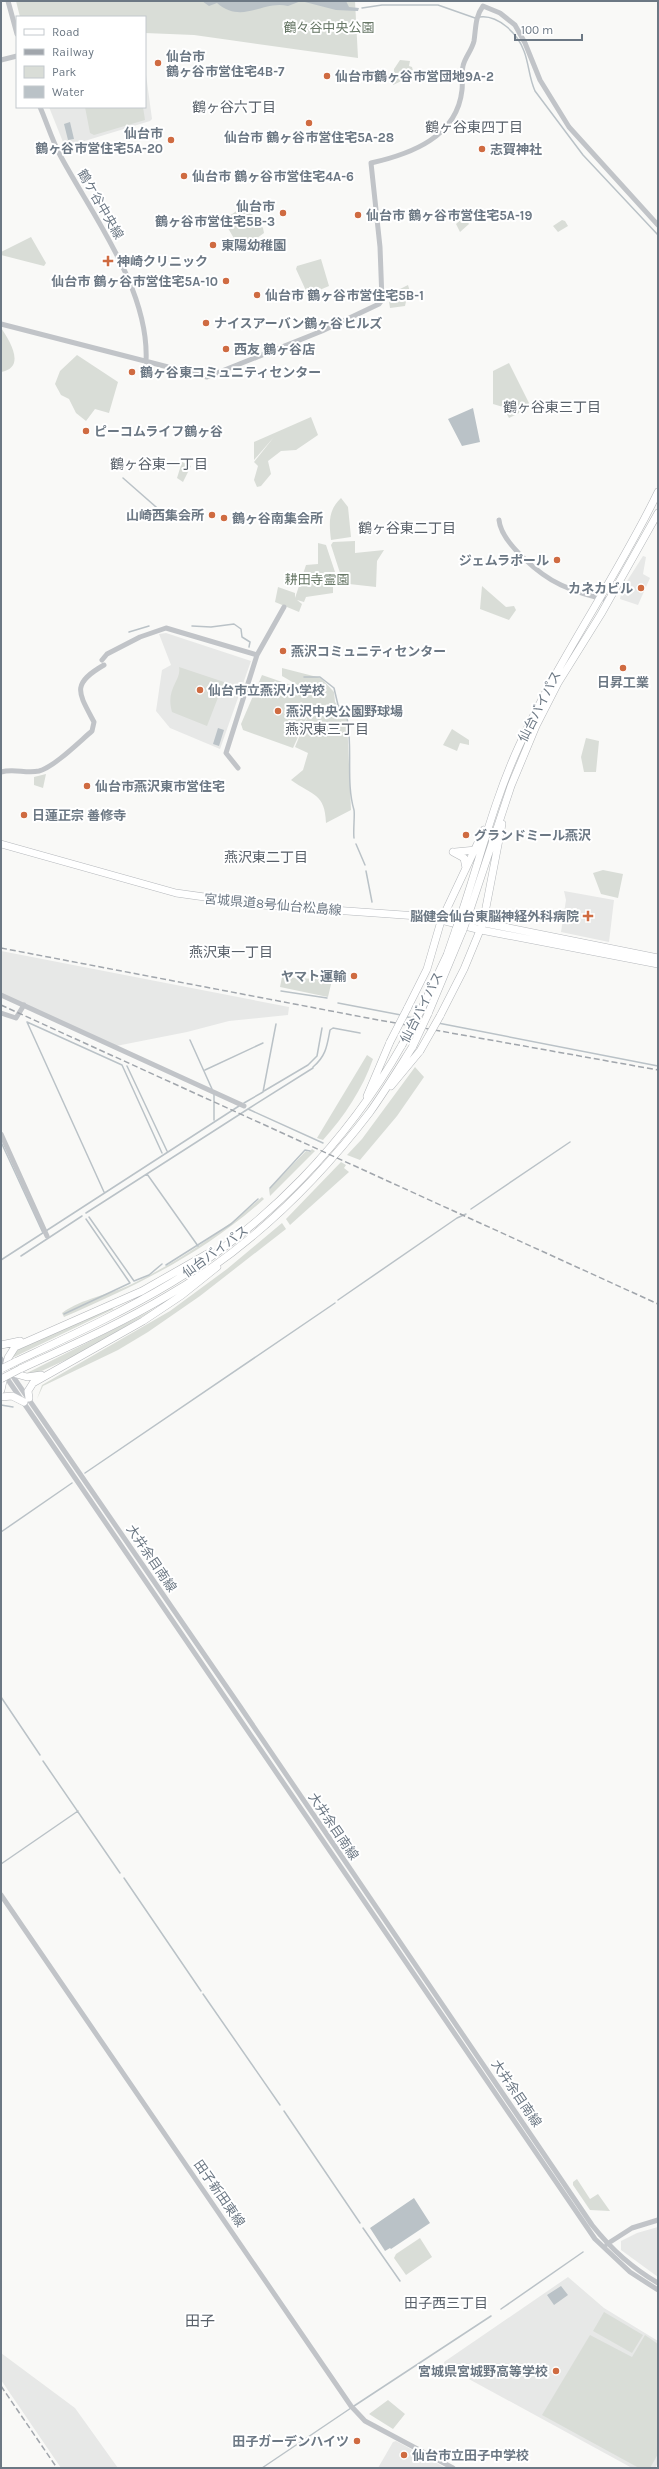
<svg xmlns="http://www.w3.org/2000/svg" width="659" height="2469" viewBox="0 0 659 2469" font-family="Karla,'Noto Sans JP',sans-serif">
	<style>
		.built { fill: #e7e8e7 }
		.green { fill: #d9ddd7 }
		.water { fill: #bac2c7 }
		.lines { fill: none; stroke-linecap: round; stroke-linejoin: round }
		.stream { stroke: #bac2c7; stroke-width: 1.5 }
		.primary-casing { stroke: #b5b8bc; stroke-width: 8 }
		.trunk-casing { stroke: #b3b6b9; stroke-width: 8 }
		.tertiary { stroke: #c1c4c8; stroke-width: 5 }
		.primary { stroke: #fff; stroke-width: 7 }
		.trunk { stroke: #fff; stroke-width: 7 }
		.rail { stroke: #a1a6ac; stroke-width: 1.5; stroke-dasharray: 6 3; stroke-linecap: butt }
		.trunk-bridge-casing { stroke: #b3b6b9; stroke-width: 8; stroke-linecap: butt }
		.trunk-bridge { stroke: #fff; stroke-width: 7 }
		.poi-dot { fill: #cf6b41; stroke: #fff; stroke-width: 1.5 }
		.labels { text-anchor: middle; stroke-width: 4; stroke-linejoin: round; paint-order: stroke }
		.park-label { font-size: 13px; fill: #677766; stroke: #fff }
		.poi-label { font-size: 13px; font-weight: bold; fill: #6c7884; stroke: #fff; text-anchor: start }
		.street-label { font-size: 13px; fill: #6c7884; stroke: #fff }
		.neighbourhood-label { font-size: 14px; fill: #59616a; stroke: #fff }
		.quarter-label { font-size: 15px; fill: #59616a; stroke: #fff }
	</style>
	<rect width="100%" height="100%" fill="#f9f9f7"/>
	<!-- built -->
	<path class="built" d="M 145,67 L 152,119 L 150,121 L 65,147 L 49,107 L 145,107 Z
		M 643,556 L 646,557 L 643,574 L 650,578 L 638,605 L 620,599 L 622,589 Z
		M 166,633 L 251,661 L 220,749 L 170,728 L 156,711 L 162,670 L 171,665 L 159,634 Z
		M 564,891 L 614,900 L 609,942 L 561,932 L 566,900 Z
		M 1,951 L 289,1007 L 288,1015 L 229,1021 L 187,1032 L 116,1046 L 1,994 Z
		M 658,2227 L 658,2277 L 621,2250 L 621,2241 L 637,2233 Z
		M 568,2277 L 604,2308 L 658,2341 L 658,2463 L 655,2468 L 632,2468 L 445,2366 L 444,2362 Z
		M 1,2353 L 75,2408 L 118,2468 L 61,2468 L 1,2380 Z
		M 396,2441 L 446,2468 L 378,2468 L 393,2442 Z"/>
	<!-- green -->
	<path class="green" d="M 16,1 L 355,1 L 358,58 L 194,35 L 145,33 L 145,17 L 20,17 Z
		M 400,60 L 410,61 L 409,66 L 412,67 L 414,75 L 393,85 L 394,69 Z
		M 85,107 L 143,107 L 145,120 L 94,135 L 90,133 Z
		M 245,205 L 263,228 L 264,233 L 243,248 L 239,247 L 225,223 L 225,219 Z
		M 464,217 L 469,224 L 460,232 L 456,224 Z
		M 562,220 L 565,221 L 568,226 L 558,232 L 553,226 Z
		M 31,237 L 46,263 L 44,266 L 1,255 L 1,252 Z
		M 321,259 L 329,286 L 308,295 L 296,269 L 297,266 Z
		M 408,285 L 411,295 L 407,297 L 405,306 L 390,308 L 388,295 Z
		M 1,328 C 9,339 27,368 1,372 Z
		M 77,355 L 118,382 L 109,413 L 95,409 L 86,421 L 76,413 L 69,399 L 61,395 L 55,384 L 60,371 Z
		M 509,363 L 531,407 L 509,418 L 503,407 L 493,404 L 493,371 Z
		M 311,417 L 318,435 L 296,450 L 281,451 L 268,461 L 271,474 L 261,486 L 257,487 L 254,480 L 258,466 L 254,462 L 274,437 L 254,460 L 254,442 Z
		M 182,462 L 191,466 L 183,482 L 177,478 Z
		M 341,498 L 348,507 L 351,537 L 331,540 C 329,523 328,510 341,498 Z
		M 355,541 L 355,553 L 384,550 L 377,561 L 376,587 L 340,583 L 340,573 L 331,545 L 333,542 Z
		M 318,543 L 326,545 L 335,572 L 333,573 L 333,593 L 306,597 L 304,602 L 297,600 L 302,604 L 299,612 L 275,602 L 278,587 L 295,593 L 295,598 L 306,565 L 318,564 Z
		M 482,586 L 506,607 L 514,606 L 516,610 L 509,620 L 480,609 Z
		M 179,667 L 224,682 L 207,726 L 172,712 C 165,688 182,680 179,667 Z
		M 282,668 L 321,678 L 334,692 L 335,702 L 347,719 L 351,810 L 326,823 C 325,793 313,796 291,780 L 303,770 L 308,753 L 295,747 L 312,706 L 293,748 L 243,730 L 241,724 L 262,675 L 308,691 L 282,676 Z
		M 452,729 L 469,740 L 469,745 L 460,743 L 457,751 L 443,745 Z
		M 586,738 L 599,741 L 596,772 L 584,772 L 581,757 Z
		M 46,774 L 43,788 L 34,785 L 34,777 Z
		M 603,870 L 623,874 L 618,898 L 601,894 L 593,873 Z
		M 282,977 L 332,980 L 328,997 L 280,987 Z
		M 367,1055 L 373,1059 C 363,1088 344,1117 323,1140 L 317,1138 Z
		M 415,1067 L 424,1077 L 397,1116 L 360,1160 L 347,1155 L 362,1139 Z
		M 312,1149 L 315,1151 L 270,1196 L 269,1189 L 306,1151 L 309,1152 Z
		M 341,1162 L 346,1165 L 344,1168 L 349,1172 L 290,1225 L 286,1219 Z
		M 262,1197 L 264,1199 C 204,1253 138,1285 64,1317 L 62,1313 C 82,1298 110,1295 132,1284 C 179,1261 224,1231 262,1197 Z
		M 282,1223 L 286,1229 L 200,1296 L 148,1332 L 118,1350 L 43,1386 L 37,1399 L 42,1385 L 170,1311 L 227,1269 Z
		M 160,1306 L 81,1353 L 35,1374 L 23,1375 Z
		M 111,1308 L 114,1309 L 12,1358 L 19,1347 Z
		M 577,2179 L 590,2199 L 598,2194 L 610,2211 L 590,2210 L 573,2185 L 573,2182 Z
		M 420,2238 L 432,2257 L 406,2275 L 394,2258 L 396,2254 Z
		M 604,2312 L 643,2335 L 632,2353 L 593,2331 Z
		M 590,2335 L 632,2357 L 645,2335 L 658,2344 L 658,2454 L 650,2468 L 639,2468 L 542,2415 Z
		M 388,2400 L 405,2414 L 393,2429 L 369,2414 Z"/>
	<!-- water -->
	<path class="water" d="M 202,1 L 346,1 L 349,7 L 359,8 L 358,11 L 336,10 L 301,1 L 288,6 C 262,0 243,25 217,3 L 209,6 Z
		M 70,122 L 74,139 L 68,140 L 64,124 Z
		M 473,408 L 480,442 L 462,446 L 448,419 Z
		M 218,728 L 224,730 L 219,746 L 213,744 Z
		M 414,2198 L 430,2223 L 391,2249 L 390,2248 L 385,2251 L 370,2228 Z
		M 561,2286 L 568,2295 L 554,2305 L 547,2295 Z"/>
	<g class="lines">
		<!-- stream -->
		<path class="stream" d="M 362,8 L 382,5 L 438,5 L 475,18
			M 479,17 C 498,14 518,34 524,51 C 529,64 529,78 535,91 L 583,155 L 658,235
			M 123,478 L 172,521
			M 192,626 L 211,627 L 234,624 L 241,629 L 242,637 L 250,642 L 249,647
			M 129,632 L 149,626
			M 304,677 L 320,677 L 334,688 L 338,705 L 347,715 L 348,727
			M 349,735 C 351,760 347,786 354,810 C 355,814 353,831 354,838
			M 356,844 L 365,865
			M 366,871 L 372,902
			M 281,991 L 327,998
			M 338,1003 L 401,1015
			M 407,1017 L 415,1018
			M 27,1022 L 122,1065 L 162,1153
			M 27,1022 L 104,1192
			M 438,1023 L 658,1066
			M 190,1040 L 212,1089
			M 127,1066 L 167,1151
			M 313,1067 C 326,1056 327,1046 330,1030 L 333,1028 L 360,1033
			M 313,1068 L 248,1109 L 323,1143
			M 205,1070 L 263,1043
			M 264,1091 L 308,1065 L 317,1056 L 322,1028
			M 214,1094 L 214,1120
			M 244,1103 L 263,1092 L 276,1024
			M 1,1142 L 43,1233
			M 147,1174 L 198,1246
			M 270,1188 L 305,1150 L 310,1151
			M 471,1209 L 570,1142
			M 86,1213 L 248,1109
			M 89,1217 L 134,1281 L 149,1275 L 162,1264
			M 21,1256 L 82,1216
			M 1,1260 L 239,1106
			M 166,1265 L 231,1224 L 258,1199
			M 338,1300 L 457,1218 L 466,1214
			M 64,1314 L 130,1283 L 86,1219
			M 1,1405 L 13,1407
			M 85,1473 L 335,1303
			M 1,1532 L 72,1483
			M 1,1697 L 40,1755
			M 43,1761 L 120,1873
			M 1,1864 L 78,1811
			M 124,1878 L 201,1991
			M 203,1994 L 280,2105
			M 284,2111 L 360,2223
			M 363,2228 L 400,2281
			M 501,2309 L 583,2252
			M 354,2406 L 491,2316
			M 262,2468 L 351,2408"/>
		<!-- primary casing -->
		<g class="primary-casing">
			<path id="primary" d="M 1,844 L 176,893 L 262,905 L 432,917 L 445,915 L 658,958
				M 437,919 L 481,930 L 658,964"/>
		</g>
		<!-- trunk casing -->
		<g class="trunk-casing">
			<path id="trunk" d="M 453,852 L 464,858 L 466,868
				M 455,852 L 476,850
				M 461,915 C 480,859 494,800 519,746 C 559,658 616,579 658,492
				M 468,916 L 511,786 L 536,726 L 558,683 L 601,614 L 658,513
				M 407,1009 L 427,969 L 441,921 L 484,830
				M 420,1012 L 447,955 L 456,929
				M 428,1014 L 463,930
				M 440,1016 L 464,969 L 483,923 L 502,824
				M 391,1086 L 420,1051
				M 367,1096 L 390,1042
				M 1,1345 L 20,1341
				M 15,1362 C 68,1337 121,1313 171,1283 C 267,1225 347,1142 402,1045
				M 20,1369 C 70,1346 120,1324 167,1296 C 247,1250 314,1185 370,1112 C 385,1091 399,1068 413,1046
				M 9,1372 L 27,1377 L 41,1375
				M 1,1390 L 8,1358 L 15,1347 L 142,1291 L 207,1254
				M 1,1397 L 12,1396 L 24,1402
				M 29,1398 L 28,1391 L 33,1383 L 143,1321 L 182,1295 L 217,1267"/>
		</g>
		<!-- tertiary -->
		<path class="tertiary" d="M 8,1 L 17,34
			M 1,60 L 17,56
			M 40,107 C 47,123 52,140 60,155 C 92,215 150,290 146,362
			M 1,324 L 207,377 L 322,331 L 379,304 L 382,300 L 380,247 L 371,163 C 411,154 457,137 462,90 C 463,82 461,74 463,66 C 465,57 472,50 474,41 C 476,28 475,17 483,6 L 500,13 L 515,25 L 525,43 L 540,80 L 569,127 L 658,225
			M 499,520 C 501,543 541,576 561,585 C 576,592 593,597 609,600
			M 102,660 L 107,654 L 140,637 L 166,628 L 257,655 L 284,607
			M 238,768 L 226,753 L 257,655
			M 1,772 C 14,768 26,774 39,771 C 54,767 79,742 92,731 L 94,722 C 78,692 71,684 104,665
			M 1,995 L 244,1106
			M 1,1013 L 16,1018 L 24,1005
			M 1,1134 L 47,1236
			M 1,1359 L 239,1705 L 592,2225 C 611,2249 632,2268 658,2283
			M 4,1374 L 595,2239 L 630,2272 L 658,2290
			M 1,1895 L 351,2406 L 365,2421 L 453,2468
			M 607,2244 L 632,2228 L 658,2220"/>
		<!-- primary -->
		<use href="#primary" class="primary"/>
		<!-- trunk -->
		<use href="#trunk" class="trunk"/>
		<!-- rail -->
		<path class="rail" d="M 1,948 L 373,1019 L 658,1070
			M 1,1005 L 658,1304
			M 1,2386 L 57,2468"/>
		<!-- trunk-bridge casing -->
		<g class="trunk-bridge-casing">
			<path id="trunk-bridge" d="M 456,929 L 461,915
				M 463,930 L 468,916
				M 390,1042 L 407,1009
				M 402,1045 L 420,1012
				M 413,1046 L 428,1014
				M 420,1051 L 440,1016
				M 1,1369 L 15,1362
				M 1,1379 L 20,1369"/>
		</g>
		<!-- trunk-bridge -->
		<use href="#trunk-bridge" class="trunk-bridge"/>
	</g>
	<!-- markers -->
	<g class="poi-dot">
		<circle cx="158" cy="63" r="4"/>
		<circle cx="327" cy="76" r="4"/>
		<circle cx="309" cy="123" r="4"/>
		<circle cx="171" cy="140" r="4"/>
		<circle cx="482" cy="149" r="4"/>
		<circle cx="184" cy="176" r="4"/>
		<circle cx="283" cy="213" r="4"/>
		<circle cx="358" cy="215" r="4"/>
		<circle cx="213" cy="245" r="4"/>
		<path d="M106 255h4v4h4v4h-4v4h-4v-4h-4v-4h4z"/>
		<circle cx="226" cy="281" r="4"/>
		<circle cx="257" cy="295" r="4"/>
		<circle cx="206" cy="323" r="4"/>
		<circle cx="226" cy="349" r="4"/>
		<circle cx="132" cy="372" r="4"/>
		<circle cx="86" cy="431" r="4"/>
		<circle cx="212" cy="515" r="4"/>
		<circle cx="224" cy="518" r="4"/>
		<circle cx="557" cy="560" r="4"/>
		<circle cx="641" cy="588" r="4"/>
		<circle cx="283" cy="651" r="4"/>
		<circle cx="623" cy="668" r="4"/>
		<circle cx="200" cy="690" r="4"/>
		<circle cx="278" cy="711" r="4"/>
		<circle cx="87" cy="786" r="4"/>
		<circle cx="24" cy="815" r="4"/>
		<circle cx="466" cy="835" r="4"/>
		<path d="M586 910h4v4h4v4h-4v4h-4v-4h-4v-4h4z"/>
		<circle cx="354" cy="976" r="4"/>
		<circle cx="556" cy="2371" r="4"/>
		<circle cx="357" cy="2441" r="4"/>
		<circle cx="404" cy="2455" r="4"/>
	</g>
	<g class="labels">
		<!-- park labels -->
		<g class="park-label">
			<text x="329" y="32">鶴々谷中央公園</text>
			<text x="317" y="584">耕田寺霊園</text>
		</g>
		<!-- poi labels -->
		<g class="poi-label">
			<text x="166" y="61">仙台市<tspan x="166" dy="15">鶴ヶ谷市営住宅4B-7</tspan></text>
			<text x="335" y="81">仙台市鶴ヶ谷市営団地9A-2</text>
			<text x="163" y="138" text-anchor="end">仙台市<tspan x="163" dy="15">鶴ヶ谷市営住宅5A-20</tspan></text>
			<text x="309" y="142" text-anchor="middle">仙台市 鶴ヶ谷市営住宅5A-28</text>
			<text x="490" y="154">志賀神社</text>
			<text x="192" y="181">仙台市 鶴ヶ谷市営住宅4A-6</text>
			<text x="275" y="211" text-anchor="end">仙台市<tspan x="275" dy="15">鶴ヶ谷市営住宅5B-3</tspan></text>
			<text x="366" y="220">仙台市 鶴ヶ谷市営住宅5A-19</text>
			<text x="221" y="250">東陽幼稚園</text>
			<text x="117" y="266">神崎クリニック</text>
			<text x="218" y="286" text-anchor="end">仙台市 鶴ヶ谷市営住宅5A-10</text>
			<text x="265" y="300">仙台市 鶴ヶ谷市営住宅5B-1</text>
			<text x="214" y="328">ナイスアーバン鶴ヶ谷ヒルズ</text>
			<text x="234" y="354">西友 鶴ヶ谷店</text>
			<text x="140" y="377">鶴ヶ谷東コミュニティセンター</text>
			<text x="94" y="436">ピーコムライフ鶴ヶ谷</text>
			<text x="204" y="520" text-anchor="end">山崎西集会所</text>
			<text x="232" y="523">鶴ヶ谷南集会所</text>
			<text x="549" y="565" text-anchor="end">ジェムラポール</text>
			<text x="633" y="593" text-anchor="end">カネカビル</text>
			<text x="291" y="656">燕沢コミュニティセンター</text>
			<text x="623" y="687" text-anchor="middle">日昇工業</text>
			<text x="208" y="695">仙台市立燕沢小学校</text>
			<text x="286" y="716">燕沢中央公園野球場</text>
			<text x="95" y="791">仙台市燕沢東市営住宅</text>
			<text x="32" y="820">日蓮正宗 善修寺</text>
			<text x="474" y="840">グランドミール燕沢</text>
			<text x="579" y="921" text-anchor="end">脳健会仙台東脳神経外科病院</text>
			<text x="346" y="981" text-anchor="end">ヤマト運輸</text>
			<text x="548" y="2376" text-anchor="end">宮城県宮城野高等学校</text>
			<text x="349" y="2446" text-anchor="end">田子ガーデンハイツ</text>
			<text x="412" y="2460">仙台市立田子中学校</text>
		</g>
		<!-- street labels -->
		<g class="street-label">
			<text transform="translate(101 204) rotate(60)" y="5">鶴ケ谷中央線</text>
			<text transform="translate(539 706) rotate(-63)" y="5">仙台バイパス</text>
			<text transform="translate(273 904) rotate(5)" y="5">宮城県道8号仙台松島線</text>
			<text transform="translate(421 1007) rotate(-63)" y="5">仙台バイパス</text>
			<text transform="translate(215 1251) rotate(-36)" y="5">仙台バイパス</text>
			<text transform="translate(152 1558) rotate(56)" y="5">大井余目南線</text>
			<text transform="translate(334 1826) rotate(56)" y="5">大井余目南線</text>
			<text transform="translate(517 2093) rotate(56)" y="5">大井余目南線</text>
			<text transform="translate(220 2193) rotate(55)" y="5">田子新田東線</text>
		</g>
		<!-- neighbourhood labels -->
		<g class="neighbourhood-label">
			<text x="234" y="112">鶴ヶ谷六丁目</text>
			<text x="474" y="132">鶴ヶ谷東四丁目</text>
			<text x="552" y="412">鶴ヶ谷東三丁目</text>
			<text x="159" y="469">鶴ヶ谷東一丁目</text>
			<text x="407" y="533">鶴ヶ谷東二丁目</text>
			<text x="327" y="734">燕沢東三丁目</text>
			<text x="266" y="862">燕沢東二丁目</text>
			<text x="231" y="957">燕沢東一丁目</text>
			<text x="446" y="2308">田子西三丁目</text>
		</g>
		<!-- quarter labels -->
		<g class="quarter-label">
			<text x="200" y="2326">田子</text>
		</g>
	</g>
	<!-- border -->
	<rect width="659" height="2469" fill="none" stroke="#6c7884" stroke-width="4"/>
	<!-- legend -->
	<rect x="16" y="16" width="130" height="92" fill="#ffffff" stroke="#c4c9ce"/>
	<rect x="24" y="29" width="20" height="6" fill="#ffffff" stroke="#c4c9ce"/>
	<text x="52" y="36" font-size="12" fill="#6c7884">Road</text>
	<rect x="24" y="49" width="20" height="6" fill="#a1a6ac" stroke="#c4c9ce"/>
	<text x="52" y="56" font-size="12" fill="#6c7884">Railway</text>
	<rect x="24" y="66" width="20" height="12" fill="#d9ddd7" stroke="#c4c9ce"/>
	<text x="52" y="76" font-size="12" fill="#6c7884">Park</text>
	<rect x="24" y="86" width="20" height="12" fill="#bac2c7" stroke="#c4c9ce"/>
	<text x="52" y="96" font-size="12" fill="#6c7884">Water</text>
	<!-- scale -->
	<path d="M515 34v6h67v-6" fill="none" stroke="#6c7884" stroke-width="2"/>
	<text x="521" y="34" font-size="12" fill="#6c7884" stroke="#ffffff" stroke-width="3" paint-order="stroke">100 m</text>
</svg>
